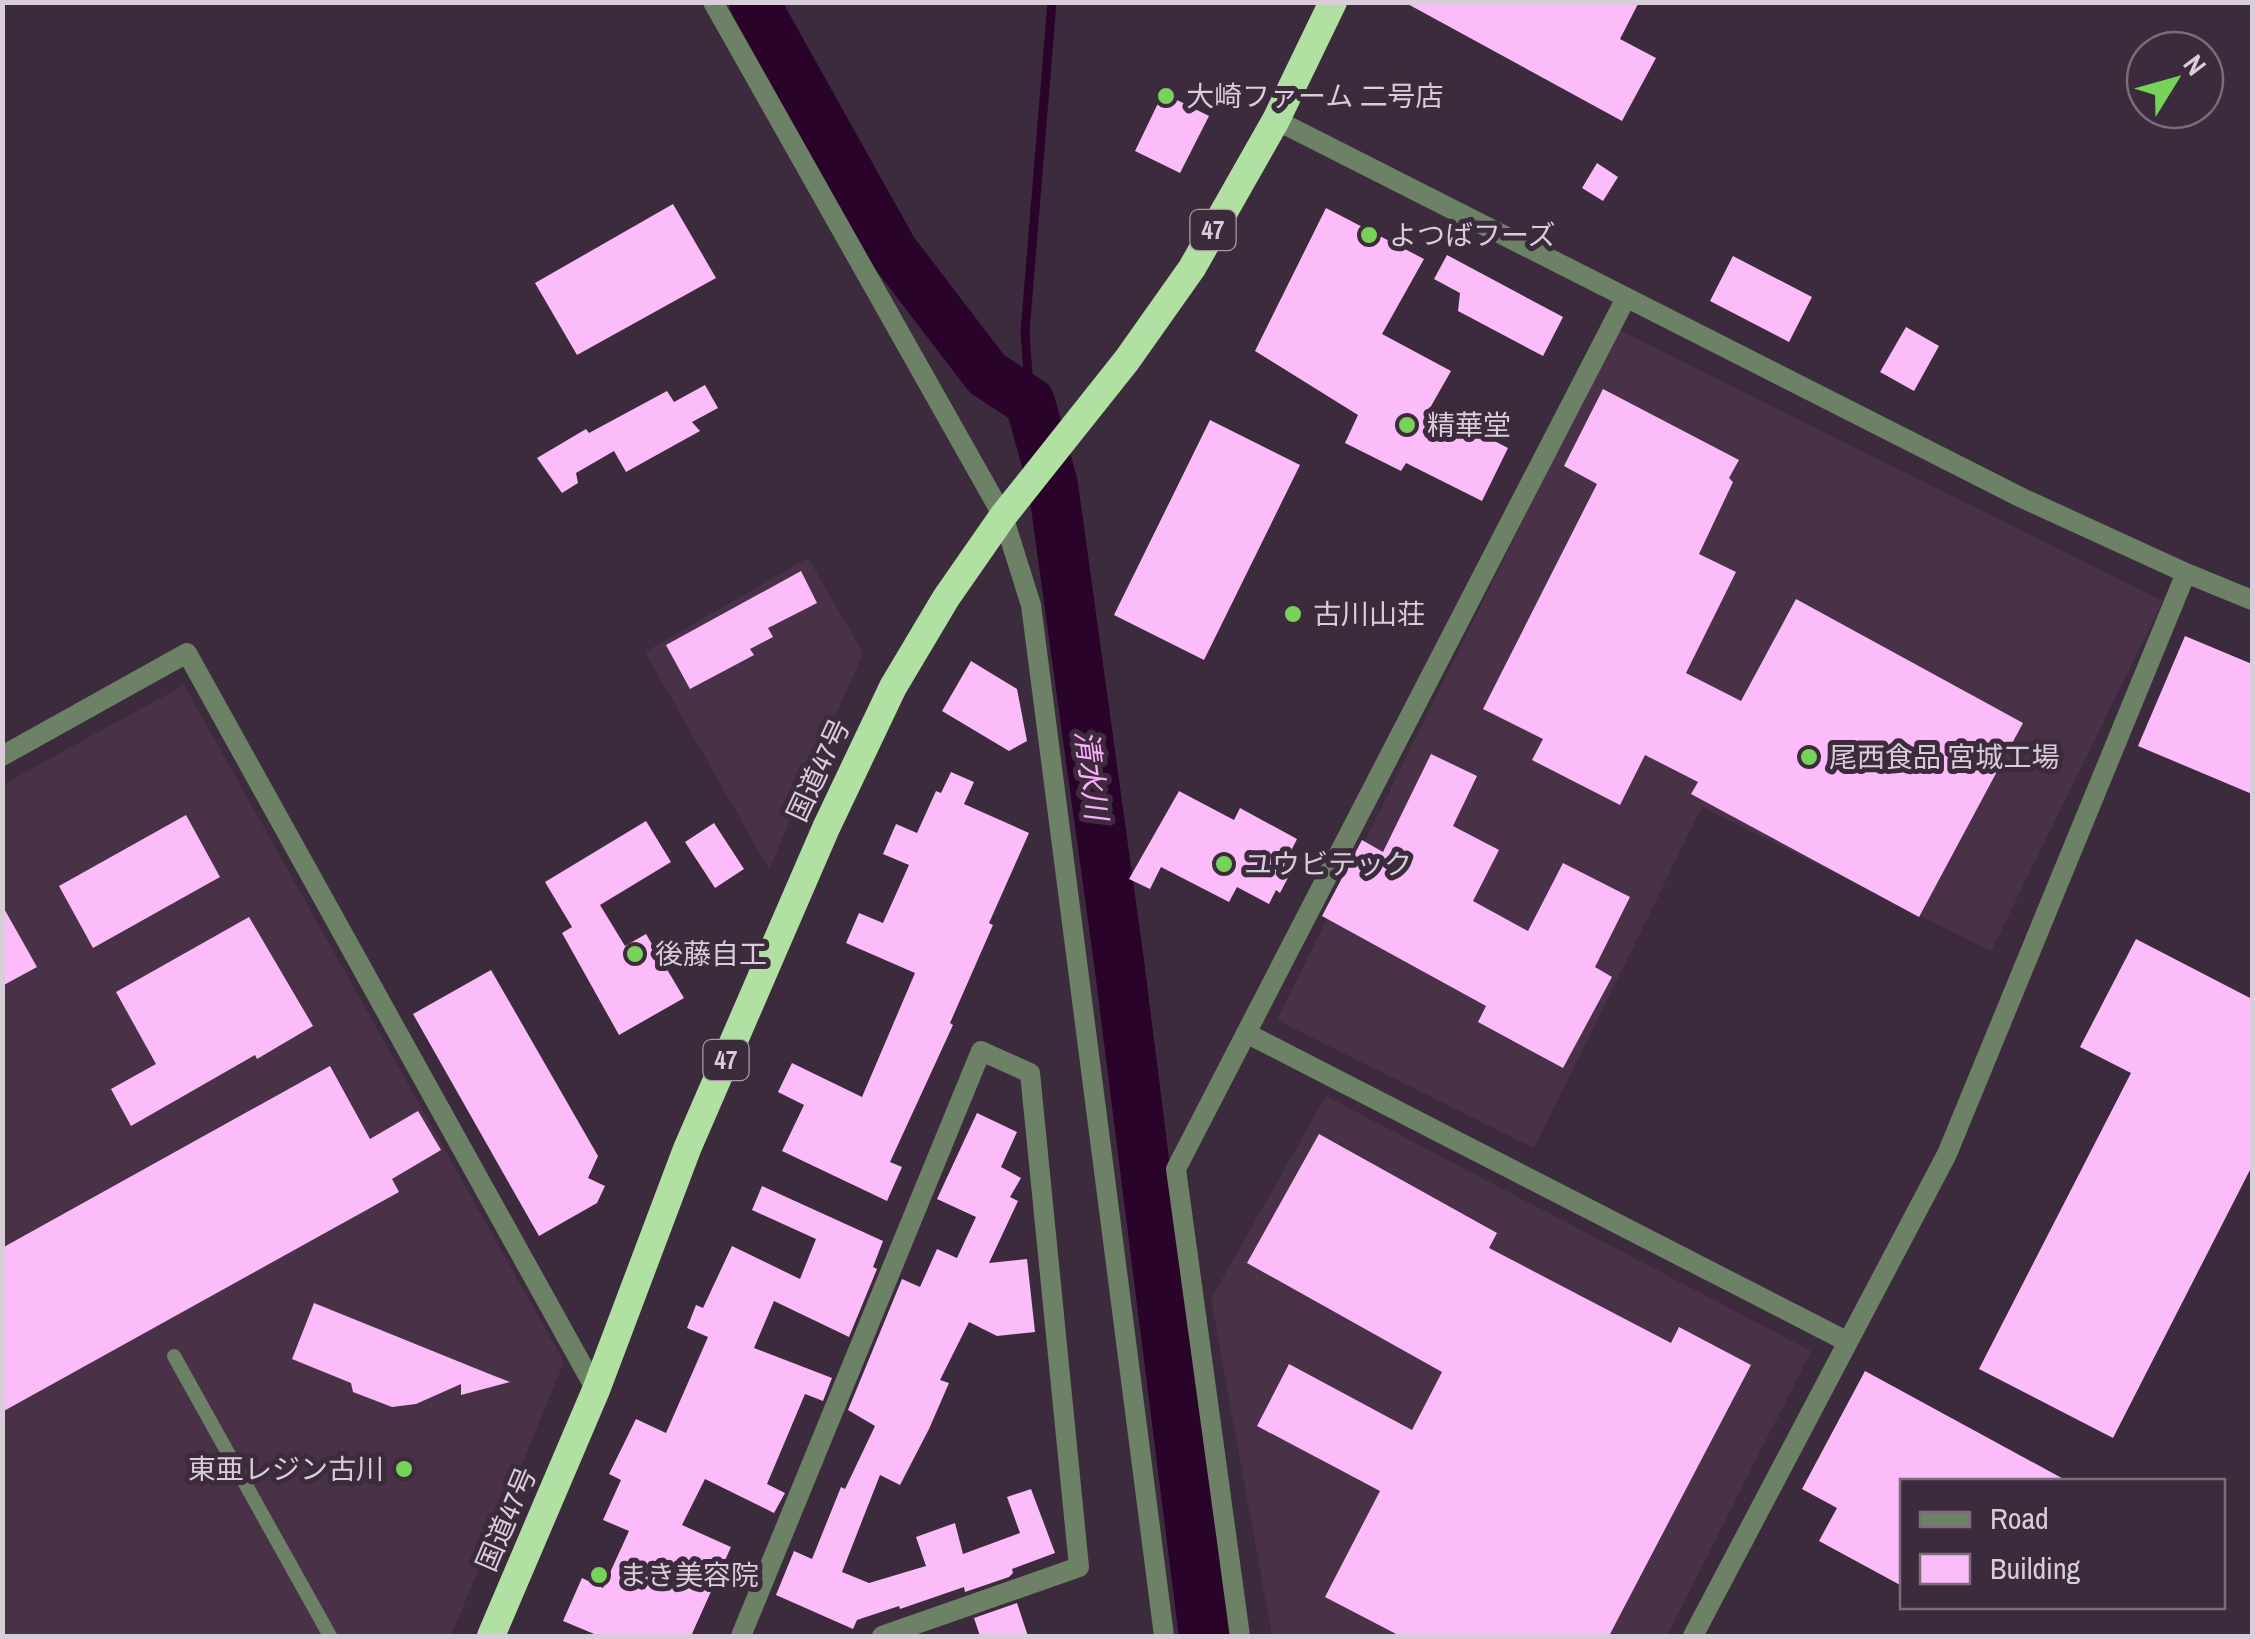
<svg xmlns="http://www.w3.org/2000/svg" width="2255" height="1639" viewBox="0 0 2255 1639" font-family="'Archivo Narrow','Noto Sans JP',sans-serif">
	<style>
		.built { fill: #493248 }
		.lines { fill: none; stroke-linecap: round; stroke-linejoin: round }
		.stream { stroke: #2a032b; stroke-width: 9 }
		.river { stroke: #2a032b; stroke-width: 50 }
		.building { fill: #fbbcf9 }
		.service { stroke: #6c8166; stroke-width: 14 }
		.minor { stroke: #6c8166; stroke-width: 20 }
		.tertiary { stroke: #6c8166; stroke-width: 20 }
		.trunk { stroke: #b0e0a2; stroke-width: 28 }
		.poi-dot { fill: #77d259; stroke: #3c2b3c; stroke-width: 4 }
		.labels { text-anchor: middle; stroke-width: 10; stroke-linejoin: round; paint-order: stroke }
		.shield { fill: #3c2b3c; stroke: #a99ca9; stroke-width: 2.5 }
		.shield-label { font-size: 25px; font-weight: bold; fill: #d8cdd8 }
		.poi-label { font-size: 28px; fill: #d8cdd8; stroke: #3c2b3c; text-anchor: start }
		.street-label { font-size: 28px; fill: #d8cdd8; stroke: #3c2b3c }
		.water-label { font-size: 30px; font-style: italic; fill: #fcacfb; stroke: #3c2b3c }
	</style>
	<rect width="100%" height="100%" fill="#3c2b3c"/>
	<!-- built -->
	<path class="built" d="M 1617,329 L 2163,601 L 1991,951 L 1702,807 L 1534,1148 L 1277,1020 Z
		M 808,558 L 863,653 L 769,869 L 645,652 Z
		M 184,685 L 564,1362 L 451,1636 L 3,1636 L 2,785 Z
		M 1326,1096 L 1811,1351 L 1667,1636 L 1272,1636 L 1211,1299 Z"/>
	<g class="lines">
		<!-- stream -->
		<path class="stream" d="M 1030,402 L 1025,332 L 1052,2"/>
		<!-- river -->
		<path class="river" d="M 754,2 L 893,251 L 987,374 L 1030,402 L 1053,485 L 1119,962 L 1204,1636"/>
	</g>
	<!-- building -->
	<path class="building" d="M 1404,2 L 1639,2 L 1620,39 L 1656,58 L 1622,121 Z
		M 1163,93 L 1209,116 L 1180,173 L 1135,151 Z
		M 1597,163 L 1618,177 L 1603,201 L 1582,188 Z
		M 673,204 L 716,278 L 577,355 L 535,283 Z
		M 1326,208 L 1424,259 L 1382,334 L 1451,371 L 1430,408 L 1508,448 L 1482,501 L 1406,463 L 1401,471 L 1345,443 L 1358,415 L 1255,351 Z
		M 1447,255 L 1563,317 L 1543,356 L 1458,311 L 1460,293 L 1434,279 Z
		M 1733,256 L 1812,297 L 1789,342 L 1710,301 Z
		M 1906,327 L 1939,346 L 1914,391 L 1880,372 Z
		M 705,385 L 718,408 L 692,422 L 700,431 L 626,472 L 614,451 L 576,473 L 578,483 L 562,493 L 537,458 L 586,429 L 589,433 L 667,391 L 674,402 Z
		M 1603,389 L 1739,460 L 1729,478 L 1733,482 L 1699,554 L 1736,572 L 1686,673 L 1741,701 L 1796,599 L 2023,723 L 1919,917 L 1691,794 L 1698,782 L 1645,755 L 1620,805 L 1532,760 L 1543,739 L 1483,709 L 1597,484 L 1564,466 Z
		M 1210,420 L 1300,465 L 1204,660 L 1114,615 Z
		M 801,571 L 817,603 L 768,628 L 773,637 L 750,649 L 754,655 L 690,689 L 666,645 Z
		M 2185,636 L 2252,664 L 2252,794 L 2138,746 Z
		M 971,661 L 1017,689 L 1027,741 L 1009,751 L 942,711 Z
		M 1431,754 L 1477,776 L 1453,826 L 1499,850 L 1473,901 L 1528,931 L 1563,863 L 1630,897 L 1595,967 L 1612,977 L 1563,1068 L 1478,1022 L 1486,1006 L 1322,916 L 1362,840 L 1383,852 Z
		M 951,772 L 974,782 L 964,804 L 1029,833 L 989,923 L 993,925 L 950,1023 L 953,1025 L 890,1162 L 902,1167 L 887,1201 L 782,1151 L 804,1105 L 778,1092 L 792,1063 L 862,1097 L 915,973 L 846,943 L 859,913 L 883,923 L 909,865 L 883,854 L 896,824 L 917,833 L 936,791 L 941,793 Z
		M 1179,791 L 1234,820 L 1240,808 L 1297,839 L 1284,865 L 1292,870 L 1280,893 L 1276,890 L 1269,904 L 1237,887 L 1229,902 L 1161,867 L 1150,889 L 1129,879 Z
		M 186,815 L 220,877 L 93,948 L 59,886 Z
		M 646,821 L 671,862 L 600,905 L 625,946 L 646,934 L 684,998 L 619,1035 L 562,933 L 572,927 L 545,882 Z
		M 714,823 L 744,869 L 715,888 L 685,842 Z
		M 2,905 L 37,967 L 2,986 Z
		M 249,917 L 313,1026 L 257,1059 L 255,1055 L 131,1126 L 111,1089 L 156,1064 L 116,992 Z
		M 2136,939 L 2252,999 L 2252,1166 L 2113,1438 L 1979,1369 L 2131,1073 L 2080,1047 Z
		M 491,970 L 598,1156 L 588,1178 L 605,1186 L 597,1203 L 539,1236 L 413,1014 Z
		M 330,1066 L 370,1139 L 418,1111 L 441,1150 L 392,1179 L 399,1192 L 2,1412 L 2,1248 Z
		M 977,1113 L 1017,1132 L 1001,1167 L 1021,1178 L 1010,1197 L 1018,1201 L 989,1263 L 1027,1259 L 1035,1332 L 997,1336 L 969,1322 L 940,1380 L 949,1383 L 929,1429 L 900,1485 L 880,1475 L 842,1572 L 869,1583 L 926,1566 L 916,1537 L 955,1523 L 963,1554 L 1020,1533 L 1007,1497 L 1031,1489 L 1055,1553 L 1012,1569 L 1013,1573 L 1009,1577 L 965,1592 L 964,1587 L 900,1609 L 899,1606 L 857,1620 L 853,1629 L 776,1595 L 794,1551 L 812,1559 L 841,1487 L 845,1489 L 875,1426 L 848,1410 L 902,1279 L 920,1287 L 937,1249 L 957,1258 L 976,1217 L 937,1199 Z
		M 1319,1134 L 1497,1233 L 1489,1248 L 1671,1343 L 1679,1327 L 1751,1365 L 1609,1636 L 1400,1636 L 1325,1597 L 1380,1491 L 1257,1426 L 1289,1364 L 1412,1430 L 1442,1372 L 1247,1263 Z
		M 762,1186 L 883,1241 L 873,1267 L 877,1269 L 849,1337 L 774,1301 L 754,1348 L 832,1378 L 823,1401 L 805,1394 L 767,1484 L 785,1493 L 774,1513 L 705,1479 L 682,1525 L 731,1547 L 691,1636 L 599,1636 L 563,1621 L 582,1578 L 603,1588 L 629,1531 L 603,1520 L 621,1480 L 609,1474 L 636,1419 L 666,1433 L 708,1337 L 687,1328 L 696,1305 L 703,1308 L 732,1246 L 800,1279 L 816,1239 L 752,1210 Z
		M 314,1303 L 487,1373 L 510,1382 L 461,1395 L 461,1384 L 416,1404 L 392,1407 L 353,1392 L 351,1383 L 292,1359 Z
		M 1865,1371 L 2069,1482 L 1902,1482 L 1902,1586 L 1819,1541 L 1837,1508 L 1802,1489 Z
		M 1017,1603 L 1028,1636 L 980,1636 L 974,1618 Z"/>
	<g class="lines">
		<!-- service -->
		<path class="service" d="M 174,1356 L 330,1636"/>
		<!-- minor -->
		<path class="minor" d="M 1276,120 L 2022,498 L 2186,573 L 1947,1154 L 1693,1636
			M 1003,516 L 1031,605 L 1164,1636
			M 2186,573 L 2252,600
			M 2,756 L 187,653 L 596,1390
			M 1246,1033 L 1848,1342
			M 741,1636 L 981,1051 L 1030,1073 L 1079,1567 L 882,1636
			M 1240,1636 L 1176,1169 L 1626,298"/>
		<!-- tertiary -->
		<path class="tertiary" d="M 713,2 L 1003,516"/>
		<!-- trunk -->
		<path class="trunk" d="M 491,1636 L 596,1390 L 687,1149 L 826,828 L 893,687 L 946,598 L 1003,516 L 1127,360 L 1192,268 L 1276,120 L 1333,2"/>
	</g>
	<!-- markers -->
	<g class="poi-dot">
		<circle cx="1166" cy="96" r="10"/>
		<circle cx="1369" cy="235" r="10"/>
		<circle cx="1407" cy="425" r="10"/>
		<circle cx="1293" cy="614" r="10"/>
		<circle cx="1809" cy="757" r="10"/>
		<circle cx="1224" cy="864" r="10"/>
		<circle cx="635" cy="954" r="10"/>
		<circle cx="404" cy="1469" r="10"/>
		<circle cx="599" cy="1575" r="10"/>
	</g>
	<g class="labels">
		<!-- shield labels -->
		<g class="shield">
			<rect x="1190.5" y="210" width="45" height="40" rx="8"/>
			<rect x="703.5" y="1040" width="45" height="40" rx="8"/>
		</g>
		<g class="shield-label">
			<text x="1213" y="239">47</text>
			<text x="726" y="1069">47</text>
		</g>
		<!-- poi labels -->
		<g class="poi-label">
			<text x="1186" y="106">大崎ファーム 二号店</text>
			<text x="1389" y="245">よつばフーズ</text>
			<text x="1427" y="435">精華堂</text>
			<text x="1313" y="624">古川山荘</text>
			<text x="1829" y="767">尾西食品 宮城工場</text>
			<text x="1244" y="874">ユウビテック</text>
			<text x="655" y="964">後藤自工</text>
			<text x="384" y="1479" text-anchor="end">東亜レジン古川</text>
			<text x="619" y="1585">まき美容院</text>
		</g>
		<!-- street labels -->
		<g class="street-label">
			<text transform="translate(818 770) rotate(-65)" y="10">国道47号</text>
			<text transform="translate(506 1519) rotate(-67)" y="10">国道47号</text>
		</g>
		<!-- water labels -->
		<g class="water-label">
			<text transform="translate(1091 775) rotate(83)" y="10">清水川</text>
		</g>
	</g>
	<!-- border -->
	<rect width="2255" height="1639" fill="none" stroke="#d8cdd8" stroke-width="10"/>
	<!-- legend -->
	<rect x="1900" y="1479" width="325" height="130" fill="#3c2b3c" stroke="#7a6c7a" stroke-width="2.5"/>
	<rect x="1920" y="1512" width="50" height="15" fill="#6c8166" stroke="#7a6c7a" stroke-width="2.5"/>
	<text x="1990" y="1529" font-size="30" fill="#d8cdd8">Road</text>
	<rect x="1920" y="1554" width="50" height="30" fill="#fbbcf9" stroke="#7a6c7a" stroke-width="2.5"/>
	<text x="1990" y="1579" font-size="30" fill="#d8cdd8">Building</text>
	<!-- north arrow -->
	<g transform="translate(2175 80) rotate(53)"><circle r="48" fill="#3c2b3c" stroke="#7a6c7a" stroke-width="2.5"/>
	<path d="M0-8L18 38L0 25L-18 38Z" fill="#77d259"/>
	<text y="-15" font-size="28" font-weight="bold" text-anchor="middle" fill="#d8cdd8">N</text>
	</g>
</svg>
